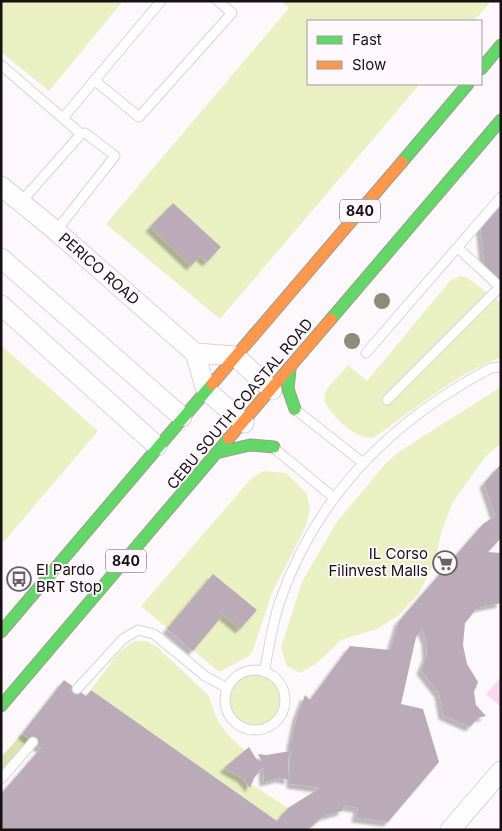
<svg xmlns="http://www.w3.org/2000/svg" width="502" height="831" viewBox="0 0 502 831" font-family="Inter,sans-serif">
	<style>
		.green { fill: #e9f1c3 }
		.forest { fill: #dbe4b0 }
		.water { fill: #fcd8f4 }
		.building { fill: #bbabb8; filter: url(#shadow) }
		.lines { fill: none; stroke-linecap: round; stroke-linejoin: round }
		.lane-casing { stroke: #d9d4d7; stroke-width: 11 }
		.street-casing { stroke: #d9d4d7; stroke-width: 21 }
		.fast-casing { stroke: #9d9d8d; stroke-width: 13 }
		.slow-casing { stroke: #9d9d8d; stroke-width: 13 }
		.lane { stroke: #fffefe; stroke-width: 9 }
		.street { stroke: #fffefe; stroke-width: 19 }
		.fast { stroke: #63d668; stroke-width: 11 }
		.slow { stroke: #ff974d; stroke-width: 11 }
		.tree { fill: #8c8d78 }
		.labels { text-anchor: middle; stroke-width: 4; stroke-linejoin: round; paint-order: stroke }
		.shield { fill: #fef7fc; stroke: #5c565a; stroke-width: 1 }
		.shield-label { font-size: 14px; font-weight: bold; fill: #171115 }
		.street-label { font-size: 15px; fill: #171115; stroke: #fef7fc }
		.poi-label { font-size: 15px; fill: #171115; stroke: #fef7fc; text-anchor: end }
	</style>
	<defs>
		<filter id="shadow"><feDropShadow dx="-4.5" dy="4.5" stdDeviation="1" flood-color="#0004"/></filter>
	</defs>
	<rect width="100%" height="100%" fill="#fdf8fb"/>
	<!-- green -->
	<path class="green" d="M 1,1 L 123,1 L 49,91 L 1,52 Z
		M 281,1 L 491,1 L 474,21 L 308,21 L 308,84 L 420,84 L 220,319 L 106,224 L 289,8 Z
		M 460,276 L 466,277 L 501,303 L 501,357 C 453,376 415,409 373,438 C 354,439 332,416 324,401 L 326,390 L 348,365 L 367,381 L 450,281 Z
		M 1,345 L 98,431 L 1,545 Z
		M 501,387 L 501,443 L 485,457 L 452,504 L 441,533 L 435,561 L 419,593 L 399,615 L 377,629 L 341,640 L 316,664 L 300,673 L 287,666 L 281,648 L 302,582 L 336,523 L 385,464 L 400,451 Z
		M 263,471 L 286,473 L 307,494 L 310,509 L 306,526 L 272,593 L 253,650 L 249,656 L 219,672 L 141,606 L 250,480 Z
		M 134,641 L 147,641 L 158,648 L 209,696 L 216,717 L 227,734 L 245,751 L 225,769 L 242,778 L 249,788 L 251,784 L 288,808 L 277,821 L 91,690 L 118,653 Z
		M225 700a30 30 0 1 1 60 0a30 30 0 1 1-60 0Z"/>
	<!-- forest -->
	<path class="forest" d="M 22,734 L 31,741 L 1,775 L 1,757 Z"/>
	<!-- water -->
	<path class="water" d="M 501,677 L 501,707 L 486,694 Z"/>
	<!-- building -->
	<path class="building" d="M 501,198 L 501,283 L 485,270 L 480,223 Z
		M 173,203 L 221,247 L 207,262 L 200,256 L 191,266 L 150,227 Z
		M 501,464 L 501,538 L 488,552 L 501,553 L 501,603 L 477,608 L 465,623 L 463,645 L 467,664 L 478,682 L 474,692 L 476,705 L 486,716 L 478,718 L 470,727 L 443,715 L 439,693 L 421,670 L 427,655 L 426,640 L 422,630 L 416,637 L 401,704 L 423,709 L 439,762 L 388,822 L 356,818 L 358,808 L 344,806 L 342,811 L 324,816 L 307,830 L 1,830 L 1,794 L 41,748 L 22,734 L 64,680 L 86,696 L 91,690 L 277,821 L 288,808 L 320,788 L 291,784 L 291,744 L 297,716 L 305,695 L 310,700 L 350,646 L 390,650 L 399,621 L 483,524 L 495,516 L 484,483 Z
		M 213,574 L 257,610 L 240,629 L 223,615 L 193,651 L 167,629 Z
		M 249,747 L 257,760 L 262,762 L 258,754 L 266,755 L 291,751 L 288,759 L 289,780 L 280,778 L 264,782 L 263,767 L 254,778 L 250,788 L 242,778 L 224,768 Z"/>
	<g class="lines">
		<!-- lane casing -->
		<g class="lane-casing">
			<path id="lane" d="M 1,65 L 81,134 L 85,133 L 115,156 L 56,231
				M 94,80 L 139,117 L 232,13 L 218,1
				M 63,118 L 161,1
				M 20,203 L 81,134
				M 458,248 L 501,288
				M 366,353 L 501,197
				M 387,400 L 500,287
				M 297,411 L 362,462
				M 275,449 L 333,497
				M225 700a30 30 0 1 1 60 0a30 30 0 1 1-60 0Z
				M 264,672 C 269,649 272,624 280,601 C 317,495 392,420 491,368 L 501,367
				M 77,689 L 123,639 L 138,630 L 154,634 L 205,676 L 227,688
				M 1,779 L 33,742"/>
		</g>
		<!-- street casing -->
		<g class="street-casing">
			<path id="street" d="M 1,186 L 56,231 L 195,353
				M 1,258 L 182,417
				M 1,305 L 157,446
				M 195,353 L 235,356 L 272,390
				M 195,353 L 206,390 L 244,423
				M 450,830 L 501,771"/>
		</g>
		<!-- fast casing -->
		<g class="fast-casing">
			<path id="fast" d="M 481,69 L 501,45
				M 402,162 L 468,84
				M 331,319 L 501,120
				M 290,370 L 288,389 L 295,409
				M 220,452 L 250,445 L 274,447
				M 1,632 L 212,384
				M 1,706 L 229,438"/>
		</g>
		<!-- slow casing -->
		<g class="slow-casing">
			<path id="slow" d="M 212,384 L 402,162
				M 229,438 L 331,319"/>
		</g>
		<!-- lane -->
		<use href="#lane" class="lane"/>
		<!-- street -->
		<use href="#street" class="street"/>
		<!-- fast -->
		<use href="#fast" class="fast"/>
		<!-- slow -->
		<use href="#slow" class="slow"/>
	</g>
	<!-- trees -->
	<g class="tree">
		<circle cx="382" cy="301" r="8"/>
		<circle cx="352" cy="341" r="8"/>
	</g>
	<!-- icons -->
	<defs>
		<g id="supermarket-ring" transform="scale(1.25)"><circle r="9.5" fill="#fef7fc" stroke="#686266" stroke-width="1.5"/><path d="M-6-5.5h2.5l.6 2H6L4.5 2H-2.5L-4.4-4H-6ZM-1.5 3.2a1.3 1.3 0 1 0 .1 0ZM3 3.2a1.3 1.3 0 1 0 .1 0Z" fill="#686266"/></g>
		<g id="bus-ring" transform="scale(1.25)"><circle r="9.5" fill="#fef7fc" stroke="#686266" stroke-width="1.5"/><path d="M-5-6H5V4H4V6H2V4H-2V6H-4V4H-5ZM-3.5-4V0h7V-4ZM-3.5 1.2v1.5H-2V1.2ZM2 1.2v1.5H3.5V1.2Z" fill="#686266"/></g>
	</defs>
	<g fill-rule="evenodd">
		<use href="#supermarket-ring" x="445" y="563"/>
		<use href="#bus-ring" x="19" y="579"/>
	</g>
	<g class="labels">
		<!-- shield labels -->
		<g class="shield">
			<rect x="340" y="199.5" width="40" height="23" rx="4"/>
			<rect x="106" y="549.5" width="40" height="23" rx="4"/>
		</g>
		<g class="shield-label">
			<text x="360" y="216">840</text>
			<text x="126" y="566">840</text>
		</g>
		<!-- street labels -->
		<g class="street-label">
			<text transform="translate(99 269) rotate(41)" y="5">PERICO ROAD</text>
			<text transform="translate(240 404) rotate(-50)" y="5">CEBU SOUTH COASTAL ROAD</text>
		</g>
		<!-- poi labels -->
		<g class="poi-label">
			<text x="428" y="559">IL Corso<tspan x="428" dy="17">Filinvest Malls</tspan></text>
			<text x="36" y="575" text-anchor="start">El Pardo<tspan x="36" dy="17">BRT Stop</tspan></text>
		</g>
	</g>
	<!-- border -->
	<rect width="502" height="831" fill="none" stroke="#171115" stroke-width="5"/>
	<!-- legend -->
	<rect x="307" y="20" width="175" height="65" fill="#fef7fc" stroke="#a29ba0"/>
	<rect x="317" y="36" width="25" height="8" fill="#63d668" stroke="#a29ba0"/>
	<text x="352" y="45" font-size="15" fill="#171115">Fast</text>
	<rect x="317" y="61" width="25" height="8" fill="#ff974d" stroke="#a29ba0"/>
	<text x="352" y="70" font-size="15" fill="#171115">Slow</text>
</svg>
